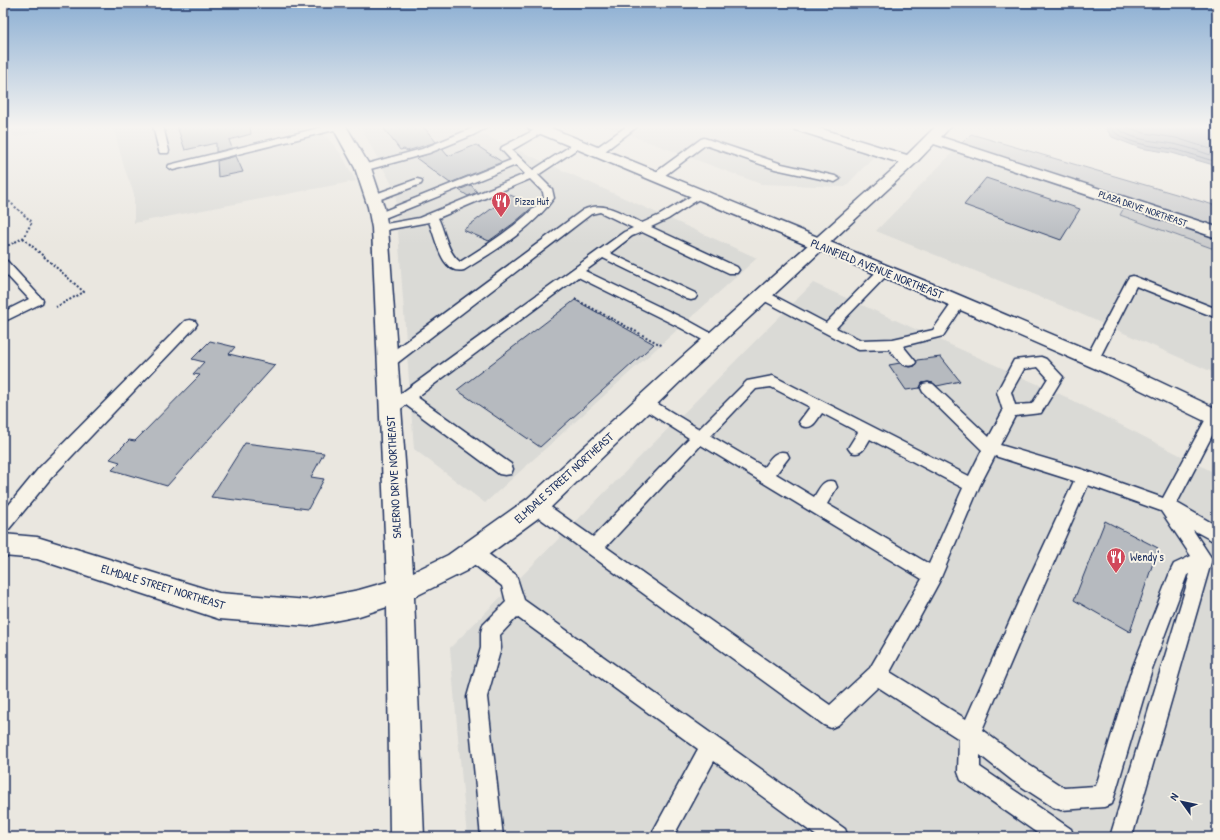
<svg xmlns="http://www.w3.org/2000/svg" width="1220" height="840" viewBox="0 0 1220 840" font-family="'Patrick Hand',sans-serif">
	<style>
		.built { fill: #dadad6 }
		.green { fill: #cbcccd; stroke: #737e96 }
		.water { fill: #a3a8b4; stroke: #6d7892 }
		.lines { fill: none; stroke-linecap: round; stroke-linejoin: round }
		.shore { stroke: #515f80; stroke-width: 1 }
		.building { fill: #b6babf; stroke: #1b2f5e }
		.service-casing { stroke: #1b2f5e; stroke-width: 3 }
		.minor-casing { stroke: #1b2f5e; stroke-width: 3 }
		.primary-casing { stroke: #1b2f5e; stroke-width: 3 }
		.path { stroke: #1b2f5e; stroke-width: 2; stroke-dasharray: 2 2; stroke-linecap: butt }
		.service { fill: #f7f3e8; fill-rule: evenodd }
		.minor { fill: #f7f3e8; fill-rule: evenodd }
		.primary { fill: #f7f3e8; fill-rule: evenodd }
		.labels { text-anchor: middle; stroke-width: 4; stroke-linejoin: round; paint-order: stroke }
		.far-poi-label { font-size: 10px; fill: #1b2f5e; stroke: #f7f3e8; text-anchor: start }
		.far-street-label { font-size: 10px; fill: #1b2f5e; stroke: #f7f3e8 }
		.street-label { font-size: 12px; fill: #1b2f5e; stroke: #f7f3e8 }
		.poi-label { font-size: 12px; fill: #1b2f5e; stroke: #f7f3e8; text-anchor: start }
	</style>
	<rect width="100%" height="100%" fill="#eae7e0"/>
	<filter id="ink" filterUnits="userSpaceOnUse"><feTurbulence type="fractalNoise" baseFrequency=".025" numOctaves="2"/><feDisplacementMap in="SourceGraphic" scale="8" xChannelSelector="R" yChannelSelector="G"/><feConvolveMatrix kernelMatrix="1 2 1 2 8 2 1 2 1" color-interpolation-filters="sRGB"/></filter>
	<g filter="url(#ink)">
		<!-- built -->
		<path class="built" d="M 3,126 L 67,126 L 16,137 L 3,129 Z
			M 113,126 L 318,126 L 341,154 L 356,181 L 134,223 L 134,194 L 124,167 Z
			M 360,126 L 464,126 L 757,258 L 485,503 L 414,449 L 395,190 Z
			M 606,126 L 778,126 L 875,155 L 845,187 L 761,184 Z
			M 958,147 L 1127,202 L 1120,215 L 1217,250 L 1217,374 L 1067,308 L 876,231 Z
			M 813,283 L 1064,396 L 1217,474 L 1217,837 L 467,837 L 450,648 Z"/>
		<!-- green -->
		<path class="green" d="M 971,134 L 1217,206 L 1217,250 L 1120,215 L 1127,202 L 958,147 Z"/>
		<!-- water -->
		<path class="water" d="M 1104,126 L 1217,126 L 1217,166 L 1172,153 L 1140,148 L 1112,137 Z"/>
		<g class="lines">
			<!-- shore -->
			<path class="shore" d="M 1109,126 C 1123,145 1151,145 1172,149 C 1187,152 1202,158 1217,162
				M 1115,126 C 1131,142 1157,140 1178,145 C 1191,148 1204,153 1217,157
				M 1124,126 L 1144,133 L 1176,138 L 1217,151"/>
		</g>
		<!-- building -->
		<path class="building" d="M 177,126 L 250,126 L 251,134 L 229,140 L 232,148 L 216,152 L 216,143 L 185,150 Z
			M 382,126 L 423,126 L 436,142 L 407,151 L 404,149 L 400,150 Z
			M 476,145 L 502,162 L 450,183 L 416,158 L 442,149 L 448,156 Z
			M 236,156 L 243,172 L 218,177 L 217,161 Z
			M 986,178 L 1080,209 L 1061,240 L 964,205 Z
			M 471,185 L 477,192 L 468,196 L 459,190 Z
			M 510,195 L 535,205 L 514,223 L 489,241 L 463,230 Z
			M 575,300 L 654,344 L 540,447 L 457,390 Z
			M 210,341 L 235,347 L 229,354 L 275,365 L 167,486 L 112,470 L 120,462 L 110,459 L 129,440 L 135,441 L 200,375 L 193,374 L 204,362 L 192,359 Z
			M 941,357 L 960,381 L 937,386 L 933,383 L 928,382 L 922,383 L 920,388 L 906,390 L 889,365 L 900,363 L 910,367 L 915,366 L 917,360 Z
			M 245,443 L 324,453 L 311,477 L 324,479 L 308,509 L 211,497 Z
			M 1105,521 L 1158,548 L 1130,632 L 1074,600 Z"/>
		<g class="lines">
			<!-- service casing -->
			<g class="service-casing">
				<path id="service" d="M 153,126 L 163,126 L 169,151 L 168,153 L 160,153 L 159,151 Z
					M 327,126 L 344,126 L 342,128 L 173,170 L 168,167 L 169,165 Z
					M 478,126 L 490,126 L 473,135 L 429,153 L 363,171 L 358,168 L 359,166 L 422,149 Z
					M 542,126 L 547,129 L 545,131 L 512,150 L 533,170 L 575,143 L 581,143 L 583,145 L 538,175 L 552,189 L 554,198 C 532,229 496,250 464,270 C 441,276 436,237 429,222 L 380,231 L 376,230 L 374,228 L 376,226 L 380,225 L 419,218 L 525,174 L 516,165 L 382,219 L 378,220 L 372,217 L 374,215 L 511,160 L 501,149 L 502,147 ZM 530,179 L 543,192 L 544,198 C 520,224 490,243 460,262 C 447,252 445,232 438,218 Z
					M 627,126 L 638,126 L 601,154 L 593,154 L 592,152 L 593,150 Z
					M 704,138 L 782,164 L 835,176 L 840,179 L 835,182 L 775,169 L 705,145 L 660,179 L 652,179 L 651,177 L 652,175 L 701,139 Z
					M 417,179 L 421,180 L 422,182 L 421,184 L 378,200 L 370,200 L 369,198 L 370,196 Z
					M 698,192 L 702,193 L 703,195 L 702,197 L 668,219 L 651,227 L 737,267 L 739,270 L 737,273 L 729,273 L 642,232 L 632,236 L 610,253 L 695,293 L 697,296 L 695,299 L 691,300 L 687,299 L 603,258 L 585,271 L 691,322 L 718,337 L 720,340 L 718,343 L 713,345 L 708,343 L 681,328 L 578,277 L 417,397 L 511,464 L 513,469 L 511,474 L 505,475 L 499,474 L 406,405 C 399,410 394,416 385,413 L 383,409 L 385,405 L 624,232 L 633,228 L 600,212 L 591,214 L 392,367 L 387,368 L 382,367 L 380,363 L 382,359 L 583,210 C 605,200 622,214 642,223 L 660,215 Z
					M 3,260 L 7,261 L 43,300 L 42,303 L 3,322 L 3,312 L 29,299 L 3,271 Z
					M 884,267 L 888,268 L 890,271 L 888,274 L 836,328 L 861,340 L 893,339 L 933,330 L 954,300 L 959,299 L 964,300 L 965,303 L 943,336 L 903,346 L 916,362 L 914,365 C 902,369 896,357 889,349 L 859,350 L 854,348 L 759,298 L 757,295 L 759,292 L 767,292 L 826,323 L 880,268 Z
					M 1133,276 L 1217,309 L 1217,318 L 1136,286 L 1097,363 L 1092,365 L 1087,363 L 1085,360 L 1127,280 L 1129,277 Z
					M 190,320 L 195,321 L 197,324 L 195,327 L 51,478 L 9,529 L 3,531 L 3,512 L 39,468 L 185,321 Z
					M 1041,357 L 1046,359 L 1063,377 L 1041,413 L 1015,416 L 1000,445 L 1084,470 L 1163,498 L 1209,413 L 1214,411 L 1217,412 L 1217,426 L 1177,503 L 1217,526 L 1217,543 L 1193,530 L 1212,559 L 1132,837 L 1110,837 L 1190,574 L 1187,575 L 1152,669 L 1112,804 L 1104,807 L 1061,810 L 1053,807 L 1013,781 L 980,755 L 980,767 L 1071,829 L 1074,837 L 1043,837 L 961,780 L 958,772 L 959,739 L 878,687 L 838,725 L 831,728 L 824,725 L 530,511 L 528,506 L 530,501 L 536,499 L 542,501 L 593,537 L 689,438 L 640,407 L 638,403 L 640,399 L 645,397 L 650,399 L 699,429 L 747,381 L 773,376 L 969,476 L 982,450 L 923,392 L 921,388 L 923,384 L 928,383 L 933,384 L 989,437 L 1003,411 L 997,392 L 1014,360 ZM 1038,367 L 1048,378 L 1032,404 L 1015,405 L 1011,392 L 1024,369 ZM 771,387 L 810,407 L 799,422 L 802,426 C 813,430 816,421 822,413 L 858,432 L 848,448 L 851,452 C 862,456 865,447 870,439 L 963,488 L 929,564 L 827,504 L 837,487 L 835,482 C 823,478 820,488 814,497 L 776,474 L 789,457 L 787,453 C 775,449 770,459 764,467 L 711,436 L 756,389 ZM 701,445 L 922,579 L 870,668 L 830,705 L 606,547 ZM 995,456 L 1074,481 L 1024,589 L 966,719 L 890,672 L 939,582 L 980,485 ZM 1088,485 L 1161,511 L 1191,556 L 1174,564 L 1171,570 L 1132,669 L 1096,786 L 1064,788 L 1029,765 L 982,730 L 1039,596 Z
					M 473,545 L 479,547 L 516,575 L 524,600 L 845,829 L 848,837 L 818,837 L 714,761 L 673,837 L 650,837 L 698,749 L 517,617 L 500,635 L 501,648 L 487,697 L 503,837 L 481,837 L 467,697 L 481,648 L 481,632 L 483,625 L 506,602 L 502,586 L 467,559 L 464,553 L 467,547 Z"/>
			</g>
			<!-- minor casing -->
			<g class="minor-casing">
				<path id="minor" d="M 332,126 L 346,126 L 371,168 L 384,207 L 388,228 L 413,572 L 448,555 L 527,499 L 672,366 L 900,163 L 793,129 L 791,126 L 812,126 L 907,155 L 936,126 L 951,126 L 941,137 L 1217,227 L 1217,238 L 934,144 L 915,164 L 686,376 L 545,513 L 466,571 L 414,597 L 424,837 L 390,837 L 387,607 L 359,616 L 308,626 L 219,619 L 37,559 L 3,556 L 3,534 L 37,537 L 219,593 L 308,600 L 359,590 L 387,582 L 372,228 L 368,207 L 355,168 Z"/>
			</g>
			<!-- primary casing -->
			<g class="primary-casing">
				<path id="primary" d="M 527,126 L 546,126 L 940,287 L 1124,365 L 1217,409 L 1217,427 L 1110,375 L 926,295 L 529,129 Z"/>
			</g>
			<!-- path -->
			<path class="path" d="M 3,196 L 32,222 L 23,238 L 7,246
				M 23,238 L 84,292 L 56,307
				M 575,299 L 663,346"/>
			<!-- service -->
			<use href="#service" class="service"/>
			<!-- minor -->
			<use href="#minor" class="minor"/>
			<!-- primary -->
			<use href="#primary" class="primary"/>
		</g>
	</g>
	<!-- sky -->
	<linearGradient id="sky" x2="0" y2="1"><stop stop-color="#8cafd3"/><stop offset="0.52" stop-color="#f6f4f1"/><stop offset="1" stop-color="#f6f4f1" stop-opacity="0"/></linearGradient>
	<rect width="1220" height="244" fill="url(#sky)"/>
	<!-- icons -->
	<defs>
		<g id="restaurant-pin" transform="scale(1)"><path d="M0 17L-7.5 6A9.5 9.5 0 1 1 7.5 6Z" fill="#d1495b" stroke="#f7f3e8"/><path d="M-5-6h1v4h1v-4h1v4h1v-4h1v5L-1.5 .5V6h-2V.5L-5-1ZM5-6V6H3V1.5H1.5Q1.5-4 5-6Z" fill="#fff"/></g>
	</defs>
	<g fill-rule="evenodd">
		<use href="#restaurant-pin" x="501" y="201"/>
		<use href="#restaurant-pin" x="1116" y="557"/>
	</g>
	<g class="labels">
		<!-- far-poi labels -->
		<g class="far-poi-label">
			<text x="515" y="205">Pizza Hut</text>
		</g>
		<!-- far-street labels -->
		<g class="far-street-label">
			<text transform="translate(1143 208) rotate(19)" y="4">PLAZA DRIVE NORTHEAST</text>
		</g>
		<!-- street labels -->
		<g class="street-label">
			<text transform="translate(877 269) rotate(22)" y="4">PLAINFIELD AVENUE NORTHEAST</text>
			<text transform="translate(394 477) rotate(-93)" y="4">SALERNO DRIVE NORTHEAST</text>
			<text transform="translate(564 478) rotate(-42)" y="4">ELMDALE STREET NORTHEAST</text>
			<text transform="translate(163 587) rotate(17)" y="4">ELMDALE STREET NORTHEAST</text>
		</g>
		<!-- poi labels -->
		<g class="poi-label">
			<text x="1130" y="561">Wendy's</text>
		</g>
	</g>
	<!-- margin -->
	<rect width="1220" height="840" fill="none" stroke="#f7f3e8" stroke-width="16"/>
	<rect x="8" y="8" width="1204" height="824" fill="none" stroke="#1b2f5e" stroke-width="1.5" filter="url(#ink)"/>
	<!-- north arrow -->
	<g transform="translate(1182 802) rotate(303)" stroke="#f7f3e8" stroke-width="3" paint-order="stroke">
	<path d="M0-3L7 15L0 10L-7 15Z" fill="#1b2f5e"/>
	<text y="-6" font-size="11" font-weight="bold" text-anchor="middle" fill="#1b2f5e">N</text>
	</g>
</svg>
